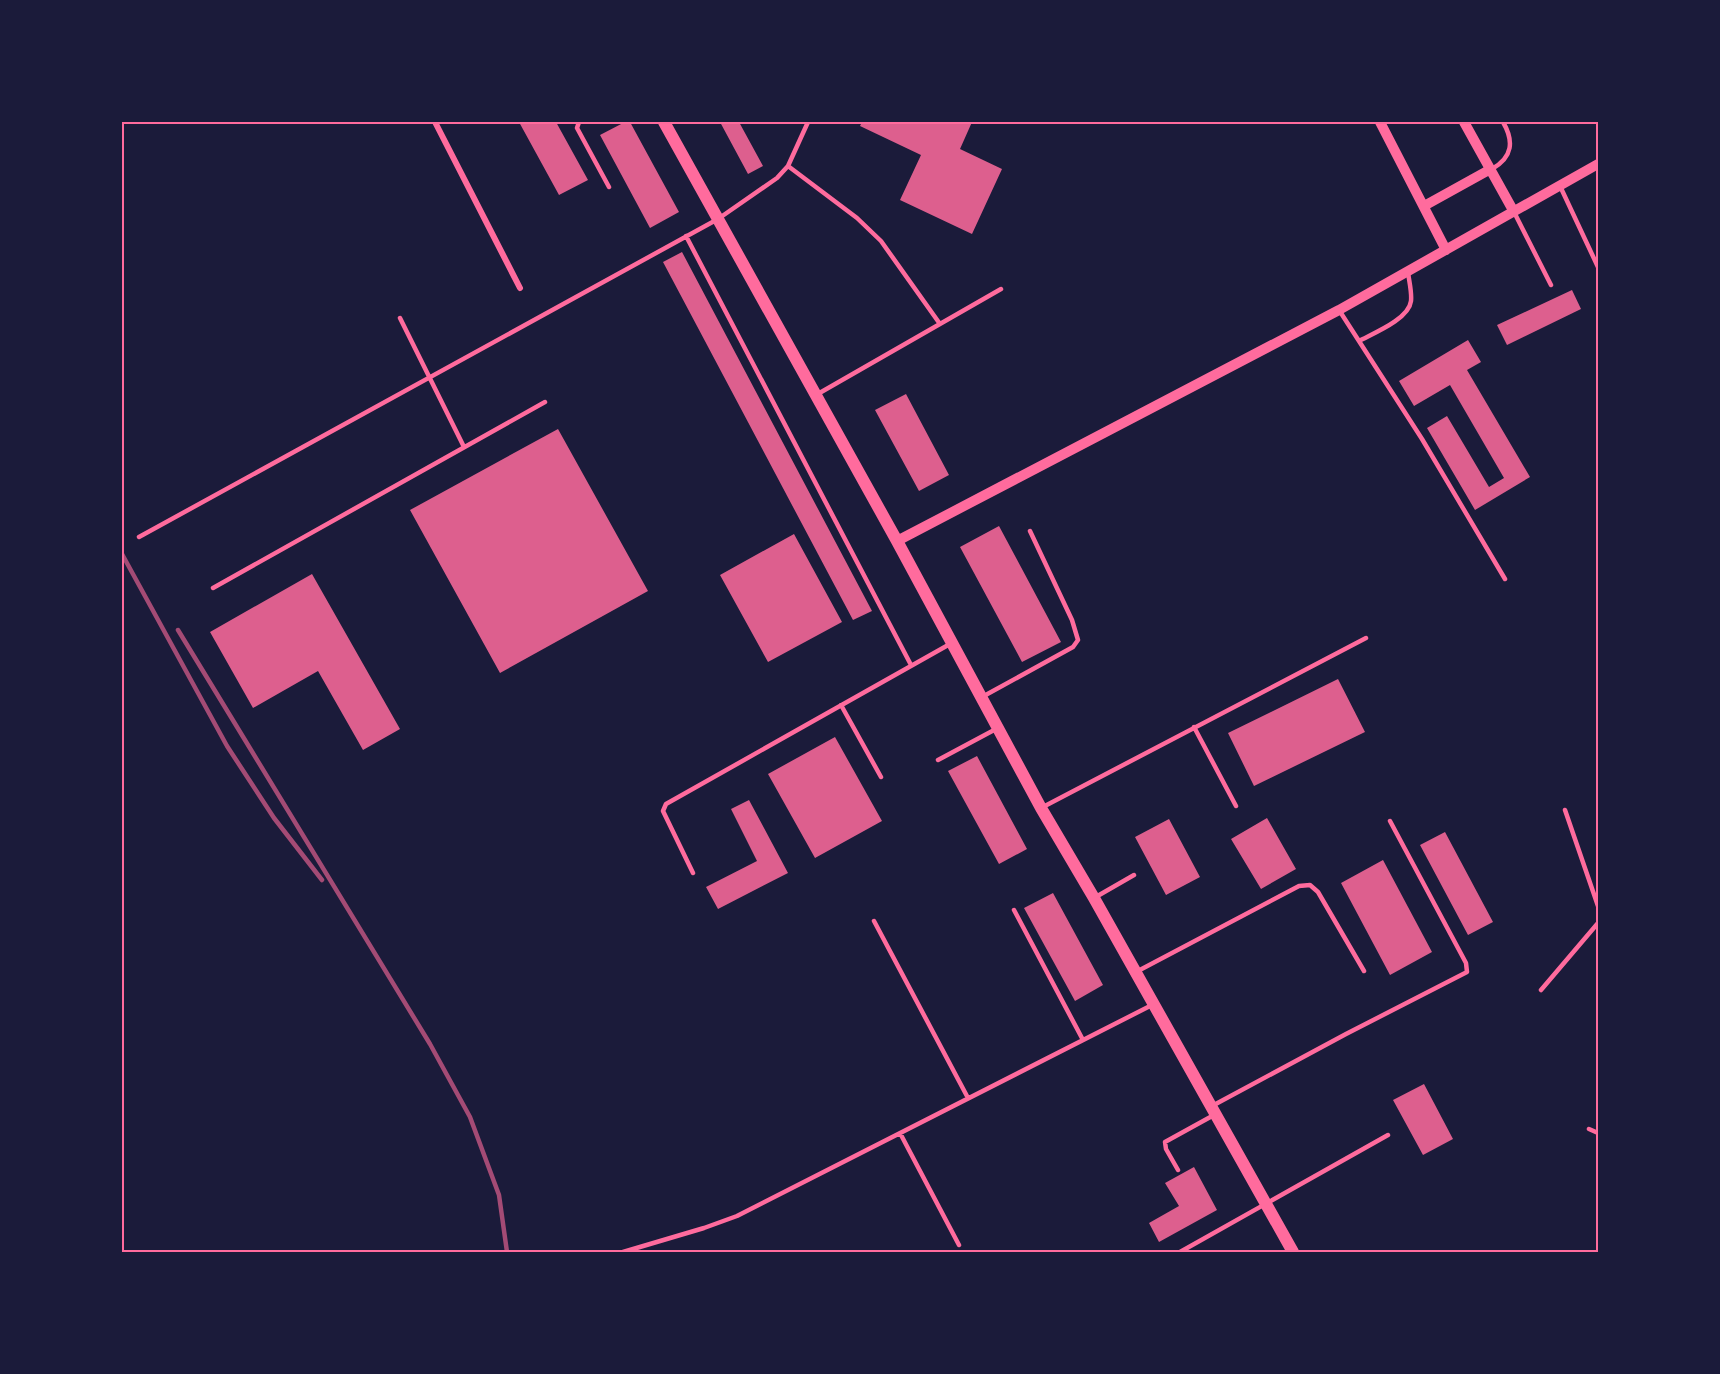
<svg xmlns="http://www.w3.org/2000/svg" width="1720" height="1374" viewBox="0 0 1720 1374" font-family="'DejaVu Sans',sans-serif">
	<style>
		.building { fill: #dd5f8e }
		.lines { fill: none; stroke-linecap: round; stroke-linejoin: round }
		.service { stroke: #ff6b9d; stroke-width: 4.5 }
		.minor { stroke: #ff6b9d; stroke-width: 6 }
		.tertiary { stroke: #ff6b9d; stroke-width: 10 }
		.secondary { stroke: #ff6b9d; stroke-width: 12 }
		.rail { stroke: #a44b75; stroke-width: 4.5 }
		.neatline { fill: none; stroke: #ff6b9d; stroke-width: 2 }
	</style>
	<rect width="100%" height="100%" fill="#1b1b3a"/>
	<!-- building -->
	<path class="building" d="M 519,122 L 556,122 L 588,180 L 559,195 Z
		M 625,122 L 630,122 L 679,212 L 650,228 L 600,135 Z
		M 720,122 L 739,122 L 763,166 L 748,174 Z
		M 862,122 L 972,122 L 960,149 L 1002,169 L 972,234 L 900,200 L 921,155 L 860,126 Z
		M 682,252 L 872,611 L 853,620 L 663,262 Z
		M 1572,290 L 1581,309 L 1507,345 L 1497,325 Z
		M 1468,340 L 1481,362 L 1467,370 L 1530,477 L 1475,510 L 1427,428 L 1447,416 L 1489,487 L 1504,478 L 1450,385 L 1414,406 L 1399,381 Z
		M 906,394 L 949,475 L 919,491 L 875,410 Z
		M 558,429 L 648,591 L 500,673 L 410,510 Z
		M 999,526 L 1061,642 L 1022,662 L 960,547 Z
		M 794,534 L 842,622 L 768,662 L 720,575 Z
		M 312,574 L 400,729 L 363,750 L 318,671 L 253,708 L 210,632 Z
		M 1338,679 L 1365,732 L 1254,786 L 1228,733 Z
		M 835,737 L 882,821 L 815,858 L 768,774 Z
		M 977,756 L 1027,849 L 999,864 L 948,771 Z
		M 749,800 L 788,873 L 718,909 L 706,887 L 757,861 L 731,809 Z
		M 1267,818 L 1296,869 L 1261,889 L 1231,839 Z
		M 1169,819 L 1200,877 L 1166,895 L 1135,837 Z
		M 1445,832 L 1493,922 L 1468,935 L 1420,845 Z
		M 1383,860 L 1432,952 L 1390,975 L 1341,883 Z
		M 1053,893 L 1103,985 L 1075,1001 L 1024,908 Z
		M 1424,1084 L 1453,1139 L 1423,1155 L 1393,1100 Z
		M 1194,1167 L 1217,1210 L 1159,1242 L 1149,1223 L 1179,1206 L 1165,1183 Z"/>
	<g class="lines">
		<!-- service -->
		<path class="service" d="M 579,122 L 577,128 L 609,187
			M 788,166 L 857,218 L 881,241 L 940,324
			M 1492,169 C 1513,157 1514,141 1503,122
			M 1560,186 L 1598,267
			M 1514,212 L 1551,285
			M 686,236 L 911,665
			M 1339,310 L 1422,439 L 1505,579
			M 400,318 L 464,447
			M 1359,341 C 1374,333 1409,319 1411,301 C 1412,292 1409,281 1408,272
			M 816,395 L 1001,289
			M 139,537 L 718,219 L 777,178 L 788,166 L 808,122
			M 213,588 L 545,402
			M 982,697 L 1073,647 L 1078,640 L 1072,620 L 1030,531
			M 841,705 L 881,777
			M 1194,727 L 1236,806
			M 938,760 L 996,729
			M 1041,808 L 1366,638
			M 1565,810 L 1598,906
			M 693,873 L 663,811 L 666,804 L 950,644
			M 1094,898 L 1134,875
			M 1014,910 L 1083,1040
			M 874,921 L 968,1098
			M 1136,972 L 1299,886 L 1310,885 L 1318,892 L 1364,971
			M 1541,990 L 1598,923
			M 1212,1106 L 1346,1034 L 1467,972 L 1466,963 L 1390,821
			M 1589,1129 L 1598,1133
			M 900,1133 L 959,1245
			M 1178,1170 L 1166,1149 L 1165,1142 L 1214,1115
			M 623,1252 L 704,1228 L 737,1216 L 1152,1005
			M 1180,1252 L 1388,1135"/>
		<!-- minor -->
		<path class="minor" d="M 435,122 L 520,288"/>
		<!-- tertiary -->
		<path class="tertiary" d="M 1380,122 L 1446,250
			M 1464,122 L 1514,212
			M 1424,206 L 1489,170
			M 897,541 L 1339,310 L 1598,164"/>
		<!-- secondary -->
		<path class="secondary" d="M 664,122 L 897,541 L 1041,808 L 1094,898 L 1293,1252"/>
		<!-- rail -->
		<path class="rail" d="M 122,554 L 227,746 L 274,818 L 322,880
			M 178,630 L 430,1044 L 470,1117 L 499,1195 L 507,1252"/>
	</g>
	<!-- border -->
	<rect width="1720" height="1374" fill="none" stroke="#1b1b3a" stroke-width="246"/>
	<rect x="123" y="123" width="1474" height="1128" class="neatline"/>
</svg>
